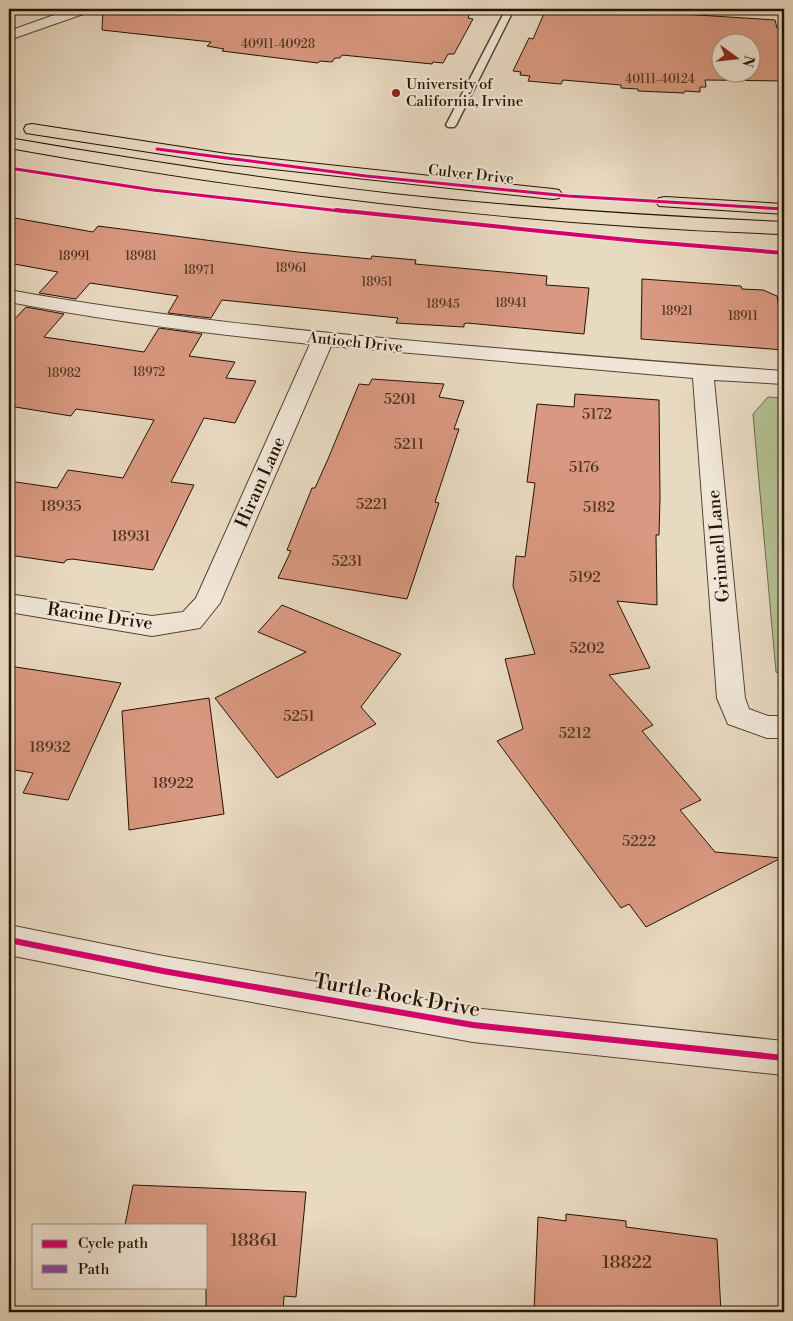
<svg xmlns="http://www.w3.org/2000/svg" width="793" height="1321" viewBox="0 0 793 1321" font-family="'Libre Bodoni',serif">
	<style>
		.green { fill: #b4c094; stroke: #6c6a4a }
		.building { fill: #d99881; stroke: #231300; fill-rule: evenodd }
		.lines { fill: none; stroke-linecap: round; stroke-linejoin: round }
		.service-casing { stroke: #544430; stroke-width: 3 }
		.pedestrian-casing { stroke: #544430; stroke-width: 3 }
		.minor-casing { stroke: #544430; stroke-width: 2 }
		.tertiary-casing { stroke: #544430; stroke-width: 2 }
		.primary-casing { stroke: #231300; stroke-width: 2 }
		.service { fill: #f0e6d7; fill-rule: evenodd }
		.pedestrian { fill: #f0e6d7; fill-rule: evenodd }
		.minor { fill: #f0e6d7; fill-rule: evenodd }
		.tertiary { fill: #f0e6d7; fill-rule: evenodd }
		.primary { fill: #e8d9c1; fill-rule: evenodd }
		.quiet { stroke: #8e44ad; stroke-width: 2; stroke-dasharray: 4.5 2; stroke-linecap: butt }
		.cycleway-far2-casing { stroke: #f0e6d7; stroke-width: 5 }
		.cycleway-far1-casing { stroke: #f0e6d7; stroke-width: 6 }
		.cycleway-casing { stroke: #f0e6d7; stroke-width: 9 }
		.cycleway-far2 { stroke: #d6006c; stroke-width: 3 }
		.cycleway-far1 { stroke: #d6006c; stroke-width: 4 }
		.cycleway { stroke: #d6006c; stroke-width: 6 }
		.poi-dot { fill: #8f2418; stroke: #f0e6d7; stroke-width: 2 }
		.labels { text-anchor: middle; stroke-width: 4.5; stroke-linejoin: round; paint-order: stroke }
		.far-number-label { font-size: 12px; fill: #503420 }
		.far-poi-label { font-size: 15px; fill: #231300; stroke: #f0e6d7; text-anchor: start }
		.far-street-label { font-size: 15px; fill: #231300; stroke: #f0e6d7 }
		.number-label { font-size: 15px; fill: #503420 }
		.street-label { font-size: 18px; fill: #231300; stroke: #f0e6d7 }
		.near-number-label { font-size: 18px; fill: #503420 }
		.near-street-label { font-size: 21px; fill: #231300; stroke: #f0e6d7 }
	</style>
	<rect width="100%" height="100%" fill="#e8d9c1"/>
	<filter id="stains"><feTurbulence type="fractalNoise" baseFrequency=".004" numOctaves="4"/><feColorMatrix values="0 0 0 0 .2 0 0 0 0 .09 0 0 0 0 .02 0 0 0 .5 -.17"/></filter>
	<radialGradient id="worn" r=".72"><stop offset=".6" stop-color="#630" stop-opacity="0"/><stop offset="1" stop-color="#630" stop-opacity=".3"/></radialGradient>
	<!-- green -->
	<path class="green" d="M 768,397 L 784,398 L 784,676 L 776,672 L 753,414 Z"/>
	<!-- building -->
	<path class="building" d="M 103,9 L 463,9 L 461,12 L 470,13 L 468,18 L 473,19 L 454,54 L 448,54 L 443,63 L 433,62 L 432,64 L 342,55 L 340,58 L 335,58 L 332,62 L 320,61 L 318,63 L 222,51 L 224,49 L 207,46 L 211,42 L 102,30 Z
		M 546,9 L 578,9 L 619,13 L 620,10 L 775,20 L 777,28 L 784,28 L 784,81 L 705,80 L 706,87 L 700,87 L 700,92 L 685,91 L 684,93 L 638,91 L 638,89 L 621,88 L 621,85 L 563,80 L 561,84 L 528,81 L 530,76 L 520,75 L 521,72 L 513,71 L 529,38 L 533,39 ZM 720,42 L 750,42 L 750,72 L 720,72 Z
		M 9,217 L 93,232 L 98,226 L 298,252 L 371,259 L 372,256 L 416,260 L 415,264 L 547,276 L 546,285 L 589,288 L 584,334 L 467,323 L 464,324 L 464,327 L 396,323 L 398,318 L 222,300 L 211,318 L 168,313 L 178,296 L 90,283 L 76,299 L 39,293 L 58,272 L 9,263 Z
		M 642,279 L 741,286 L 742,289 L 763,290 L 777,296 L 784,335 L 784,350 L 641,339 Z
		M 26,307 L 64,314 L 44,337 L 144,352 L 159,328 L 202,334 L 189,356 L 235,362 L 226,378 L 256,381 L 235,423 L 204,418 L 171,482 L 194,485 L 153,570 L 72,559 L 66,560 L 64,563 L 9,555 L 9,481 L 57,488 L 68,470 L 123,478 L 154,420 L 76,409 L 71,416 L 9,406 L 9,325 Z
		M 372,379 L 444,384 L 439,397 L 464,401 L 454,429 L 459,429 L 435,502 L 439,503 L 407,599 L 278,578 L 291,551 L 287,550 L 312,488 L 315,488 L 328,459 L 359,384 L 369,385 Z
		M 575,394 L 659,400 L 660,498 L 659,535 L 656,535 L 657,605 L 617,601 L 650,668 L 609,675 L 653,725 L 642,731 L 701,800 L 680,810 L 715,852 L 781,858 L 646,927 L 629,904 L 621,908 L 497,741 L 523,729 L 505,659 L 535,654 L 513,586 L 516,556 L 525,557 L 535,483 L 527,482 L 537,404 L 574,407 Z
		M 282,605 L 401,654 L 361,707 L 376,724 L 277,778 L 215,698 L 306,652 L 258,632 Z
		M 9,666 L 121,683 L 68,800 L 23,793 L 33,773 L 9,769 Z
		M 209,698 L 224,814 L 129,830 L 122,711 Z
		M 133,1185 L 306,1192 L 296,1297 L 284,1296 L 283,1312 L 206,1312 L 206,1225 L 125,1225 Z
		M 566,1214 L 626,1221 L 626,1227 L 717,1239 L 721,1312 L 534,1312 L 538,1217 L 566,1221 Z"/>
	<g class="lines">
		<!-- service casing -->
		<g class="service-casing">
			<path id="service" d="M 506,9 L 514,9 L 456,125 L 454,127 L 448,127 L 446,125 Z"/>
		</g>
		<!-- pedestrian casing -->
		<g class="pedestrian-casing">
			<path id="pedestrian" d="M 751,9 L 784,9 L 784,14 L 752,12 Z"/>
		</g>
		<!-- minor casing -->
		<g class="minor-casing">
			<path id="minor" d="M 9,290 C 151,316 293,330 437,343 C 552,353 668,363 784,371 L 784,384 L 714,380 L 745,698 L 749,709 L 768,716 L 784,716 L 784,738 L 767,738 L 728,724 L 717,698 L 693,378 L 331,346 L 220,603 L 200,628 L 152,636 L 9,612 L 9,594 L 152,616 L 183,612 L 196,598 L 310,344 C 209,334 109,321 9,302 Z"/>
		</g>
		<!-- tertiary casing -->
		<g class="tertiary-casing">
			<path id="tertiary" d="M 71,9 L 91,9 L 89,12 L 9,40 L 9,31 Z
				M 9,925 L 163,956 L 473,1008 L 784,1041 L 784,1075 L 473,1042 L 163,986 L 9,955 Z"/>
		</g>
		<!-- primary casing -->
		<g class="primary-casing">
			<path id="primary" d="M 32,124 L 227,154 L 553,189 L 559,190 L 562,194 L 559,198 L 553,199 L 227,164 L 26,133 L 24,129 L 26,125 Z
				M 9,138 C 137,160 264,179 393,194 C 523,208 653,216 784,222 L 784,234 C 524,225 265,194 9,148 Z
				M 665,197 L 784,204 L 784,214 L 659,206 L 656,202 L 659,198 Z"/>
		</g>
		<!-- service -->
		<use href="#service" class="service"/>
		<!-- pedestrian -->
		<use href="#pedestrian" class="pedestrian"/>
		<!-- minor -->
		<use href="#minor" class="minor"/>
		<!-- tertiary -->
		<use href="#tertiary" class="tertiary"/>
		<!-- primary -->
		<use href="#primary" class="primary"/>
		<!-- quiet -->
		<path class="quiet" d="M 757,9 L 784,10"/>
		<!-- cycleway-far2 casing -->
		<g class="cycleway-far2-casing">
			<path id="cycleway-far2" d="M 157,149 L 366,176 L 568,196 L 784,209
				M 9,168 L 153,190 L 349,212"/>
		</g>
		<!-- cycleway-far1 casing -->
		<g class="cycleway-far1-casing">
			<path id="cycleway-far1" d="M 336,210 L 638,241 L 784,253"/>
		</g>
		<!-- cycleway casing -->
		<g class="cycleway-casing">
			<path id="cycleway" d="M 9,940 L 163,971 L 473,1025 L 784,1058"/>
		</g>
		<!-- cycleway-far2 -->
		<use href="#cycleway-far2" class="cycleway-far2"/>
		<!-- cycleway-far1 -->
		<use href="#cycleway-far1" class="cycleway-far1"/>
		<!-- cycleway -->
		<use href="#cycleway" class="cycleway"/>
	</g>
	<!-- markers -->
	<circle class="poi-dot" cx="396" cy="93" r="5"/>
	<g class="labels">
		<!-- far-number labels -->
		<g class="far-number-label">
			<text x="278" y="48">40911-40928</text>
			<text x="660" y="83">40111-40124</text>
			<text x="74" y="260">18991</text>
			<text x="141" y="260">18981</text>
			<text x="291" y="272">18961</text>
			<text x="199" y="274">18971</text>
			<text x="377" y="286">18951</text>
			<text x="511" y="307">18941</text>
			<text x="443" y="308">18945</text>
			<text x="677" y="315">18921</text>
			<text x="743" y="320">18911</text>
			<text x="149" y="376">18972</text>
			<text x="64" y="377">18982</text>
		</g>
		<!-- far-poi labels -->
		<g class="far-poi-label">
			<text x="406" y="89">University of<tspan x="406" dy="17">California, Irvine</tspan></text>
		</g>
		<!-- far-street labels -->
		<g class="far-street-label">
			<text transform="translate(471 174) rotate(6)" y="5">Culver Drive</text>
			<text transform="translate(355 342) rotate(6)" y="5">Antioch Drive</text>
		</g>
		<!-- number labels -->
		<g class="number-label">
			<text x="400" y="404">5201</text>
			<text x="597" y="419">5172</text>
			<text x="409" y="449">5211</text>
			<text x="584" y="472">5176</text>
			<text x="372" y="509">5221</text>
			<text x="61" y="511">18935</text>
			<text x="599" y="512">5182</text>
			<text x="131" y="541">18931</text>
			<text x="347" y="566">5231</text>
			<text x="585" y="582">5192</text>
			<text x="587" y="653">5202</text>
			<text x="299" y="721">5251</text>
			<text x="575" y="738">5212</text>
			<text x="50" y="752">18932</text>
			<text x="173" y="788">18922</text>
			<text x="639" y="846">5222</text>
		</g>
		<!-- street labels -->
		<g class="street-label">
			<text transform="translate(260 482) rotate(-66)" y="6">Hiram Lane</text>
			<text transform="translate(718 546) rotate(-95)" y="6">Grinnell Lane</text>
			<text transform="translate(100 616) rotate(8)" y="6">Racine Drive</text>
		</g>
		<!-- near-number labels -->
		<g class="near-number-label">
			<text x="254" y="1246">18861</text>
			<text x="627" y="1268">18822</text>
		</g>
		<!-- near-street labels -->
		<g class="near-street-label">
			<text transform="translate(397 995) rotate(10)" y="7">Turtle Rock Drive</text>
		</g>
	</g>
	<!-- margin -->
	<rect width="793" height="1321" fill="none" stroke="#e8d9c1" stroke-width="30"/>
	<rect x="10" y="10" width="773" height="1301" fill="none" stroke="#231300" stroke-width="2.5"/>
	<rect x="15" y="15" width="763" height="1291" fill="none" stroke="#231300"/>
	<!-- legend -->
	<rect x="32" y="1224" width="175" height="65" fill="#f0e6d7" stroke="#9e9281"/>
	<rect x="42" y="1240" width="25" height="8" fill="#d6006c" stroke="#9e9281"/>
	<text x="78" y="1248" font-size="15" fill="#231300">Cycle path</text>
	<rect x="42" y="1265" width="25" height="8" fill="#8e44ad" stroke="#9e9281"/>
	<text x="78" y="1274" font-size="15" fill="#231300">Path</text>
	<!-- north arrow -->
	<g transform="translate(736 58) rotate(105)"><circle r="24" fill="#f0e6d7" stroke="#9e9281"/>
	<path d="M0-4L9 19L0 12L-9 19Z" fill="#8f2418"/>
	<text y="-8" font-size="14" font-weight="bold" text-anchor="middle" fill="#231300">N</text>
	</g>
	<rect width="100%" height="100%" filter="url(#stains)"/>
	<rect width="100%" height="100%" fill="url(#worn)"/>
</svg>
